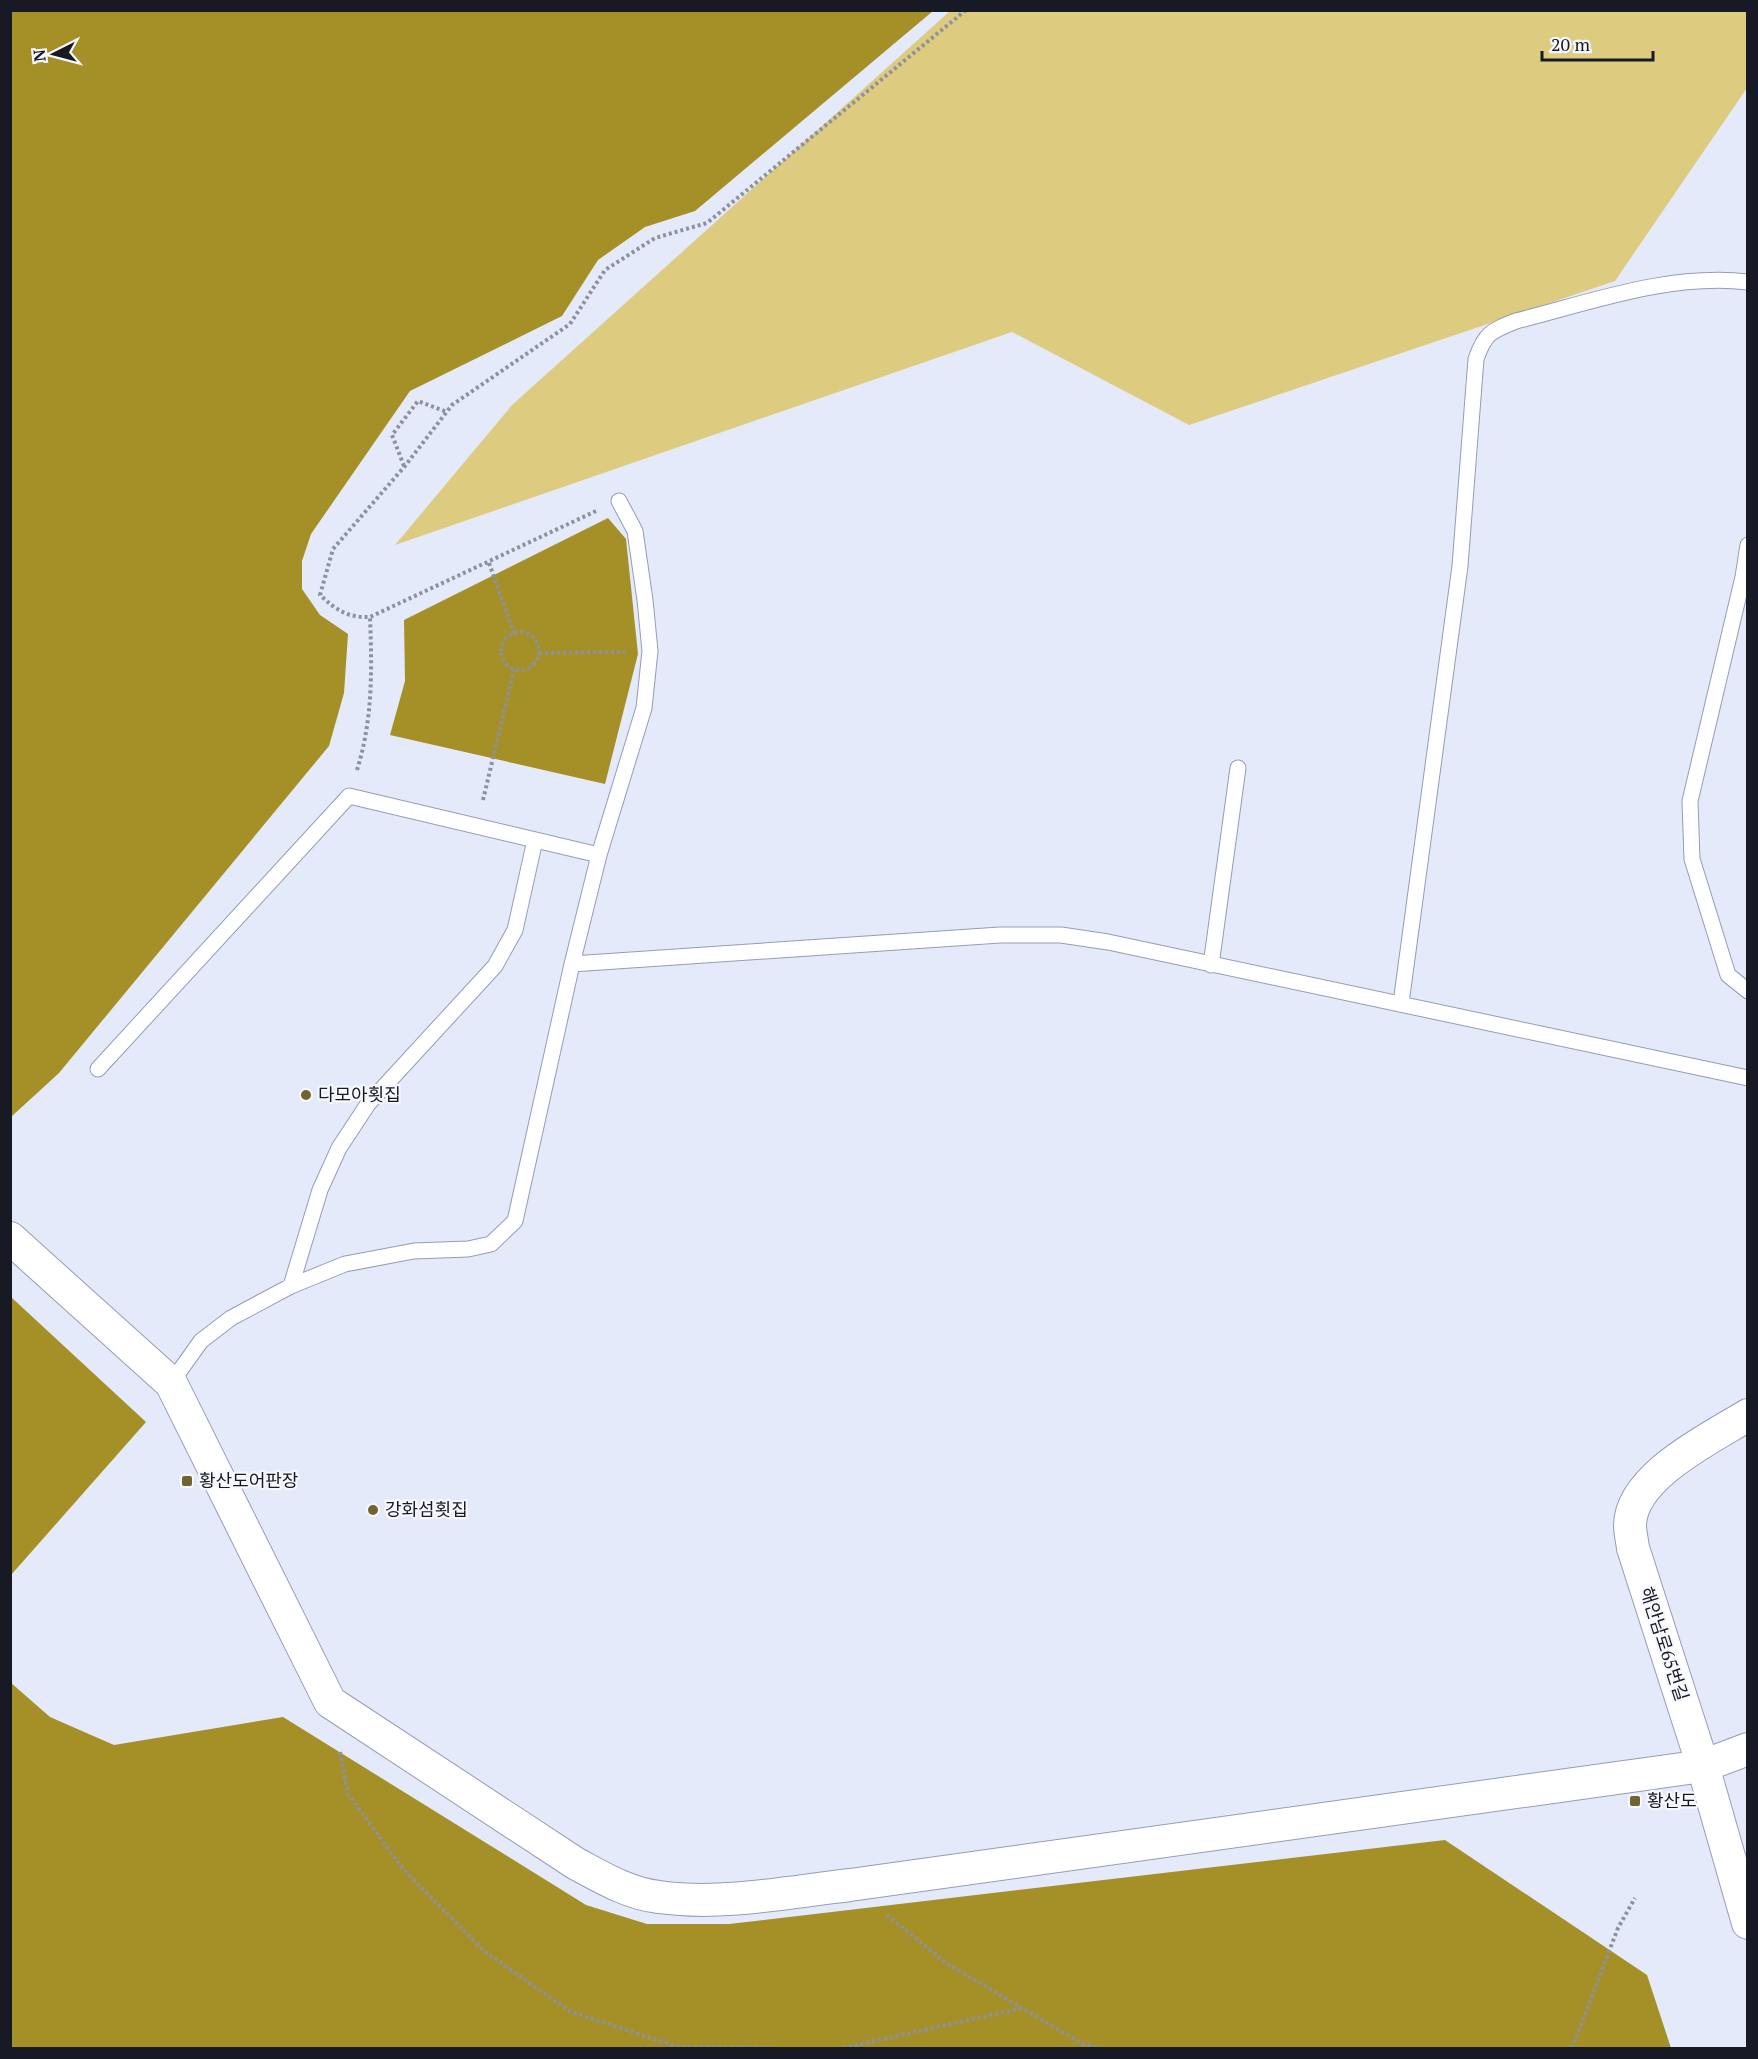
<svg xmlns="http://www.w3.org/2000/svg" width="1758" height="2059" viewBox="0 0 1758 2059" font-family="'PT Serif','Noto Sans KR',serif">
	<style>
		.green { fill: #ddcc7f }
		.water { fill: #a58f27 }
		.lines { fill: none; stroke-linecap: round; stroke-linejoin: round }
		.lane-casing { stroke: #959cb6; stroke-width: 17 }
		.street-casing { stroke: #959cb6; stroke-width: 34 }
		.path { stroke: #8d919f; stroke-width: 4; stroke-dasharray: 3 3; stroke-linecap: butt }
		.lane { stroke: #fff; stroke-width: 15 }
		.street { stroke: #fff; stroke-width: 32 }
		.poi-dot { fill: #706431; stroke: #f6f8fd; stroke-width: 2 }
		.labels { text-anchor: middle; stroke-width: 4.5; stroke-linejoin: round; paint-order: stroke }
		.poi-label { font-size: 18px; fill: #171a24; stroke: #f6f8fd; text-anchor: start }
		.street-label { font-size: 18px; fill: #171a24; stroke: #f6f8fd }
	</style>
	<rect width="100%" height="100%" fill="#e5eafb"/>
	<!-- green -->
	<path class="green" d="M 950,11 L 1747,11 L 1747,88 L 1615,281 L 1189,425 L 1012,332 L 395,545 L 512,405 Z"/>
	<!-- water -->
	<path class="water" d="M 11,10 L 933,11 L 695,211 L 645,227 L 598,260 L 562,316 L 410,391 L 311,534 L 302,561 L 302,589 L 320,615 L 348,634 L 344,693 L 329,746 L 59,1073 L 11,1117 Z
		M 608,518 L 626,539 L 638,654 L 605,784 L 390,735 L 405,681 L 404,620 Z
		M 11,1297 L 146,1422 L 11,1575 Z
		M 10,1682 L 50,1717 L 114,1745 L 283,1717 L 586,1905 L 647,1924 L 729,1924 L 1445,1840 L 1647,1975 L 1671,2048 L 11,2048 Z"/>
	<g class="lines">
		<!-- lane casing -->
		<g class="lane-casing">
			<path id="lane" d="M 1748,545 L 1743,577 L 1690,801 L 1692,859 L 1728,975 L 1748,991
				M 572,964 L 1000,935 L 1061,935 L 1108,942 L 1748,1078
				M 1211,965 L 1238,768
				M 1401,1003 L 1460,566 L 1476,359 C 1485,333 1491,331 1516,321 C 1591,302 1669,273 1748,282
				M 98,1069 L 349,796 L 599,855
				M 291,1286 L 320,1190 L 339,1148 L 368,1104 L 495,966 L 515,930 L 535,840
				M 171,1383 L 201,1341 L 231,1318 L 291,1286 L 345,1264 L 414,1251 L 468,1249 L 491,1244 L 515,1221 L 572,964 L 599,855 L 644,708 L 650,651 L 645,600 L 635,531 L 619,501"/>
		</g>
		<!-- street casing -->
		<g class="street-casing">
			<path id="street" d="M 10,1238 L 171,1383 L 330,1702 L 575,1863 C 601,1877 629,1894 659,1897 C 722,1906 788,1892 850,1885 L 1703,1766 L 1748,1749
				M 1748,1415 C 1711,1438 1631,1476 1630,1525 C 1630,1532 1632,1540 1633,1548 L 1703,1766 L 1748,1923"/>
		</g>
		<!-- path -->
		<path class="path" d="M 404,466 L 392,435 L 418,401 L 447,412
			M 596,511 L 370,617 C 348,618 336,610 320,595 L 333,549 L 405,466 L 452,405 L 570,324 L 605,270 L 655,238 L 707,223 L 966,10
			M 489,563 L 514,633
			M501 651a19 19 0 1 1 38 0a19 19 0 1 1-38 0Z
			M 539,653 L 625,652
			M 357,770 C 373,719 372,669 370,617
			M 483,800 L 514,670
			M 340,1752 L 348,1794 L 404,1870 L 484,1951 L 571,2012 L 679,2047 L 774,2048
			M 887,1915 L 946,1963 L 1083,2044 L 1098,2048
			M 843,2048 L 1022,2008
			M 1572,2048 L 1618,1928 L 1635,1898"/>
		<!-- lane -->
		<use href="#lane" class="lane"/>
		<!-- street -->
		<use href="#street" class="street"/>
	</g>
	<!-- markers -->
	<g class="poi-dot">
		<circle cx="306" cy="1095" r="6"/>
		<rect x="181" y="1475" width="12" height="12" rx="3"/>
		<circle cx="373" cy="1510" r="6"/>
		<rect x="1629" y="1795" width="12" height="12" rx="3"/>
	</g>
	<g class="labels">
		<!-- poi labels -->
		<g class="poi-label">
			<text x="318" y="1101">다모아횟집</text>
			<text x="199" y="1487">황산도어판장</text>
			<text x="385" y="1516">강화섬횟집</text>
			<text x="1647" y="1807">황산도</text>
		</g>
		<!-- street labels -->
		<g class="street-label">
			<text transform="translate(1664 1644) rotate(72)" y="6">해안남로65번길</text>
		</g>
	</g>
	<!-- border -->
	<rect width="1758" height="2059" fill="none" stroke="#171a24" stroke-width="24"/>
	<!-- north arrow -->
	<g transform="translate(54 54) rotate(264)" stroke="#f6f8fd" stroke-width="4.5" paint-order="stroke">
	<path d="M0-4.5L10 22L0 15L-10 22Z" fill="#171a24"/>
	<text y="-9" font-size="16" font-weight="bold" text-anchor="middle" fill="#171a24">N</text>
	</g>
	<!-- scale -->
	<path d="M1542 51v9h111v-9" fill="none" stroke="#171a24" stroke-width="3"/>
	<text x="1551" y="51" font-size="18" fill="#171a24" stroke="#f6f8fd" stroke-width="4.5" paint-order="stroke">20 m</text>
</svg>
